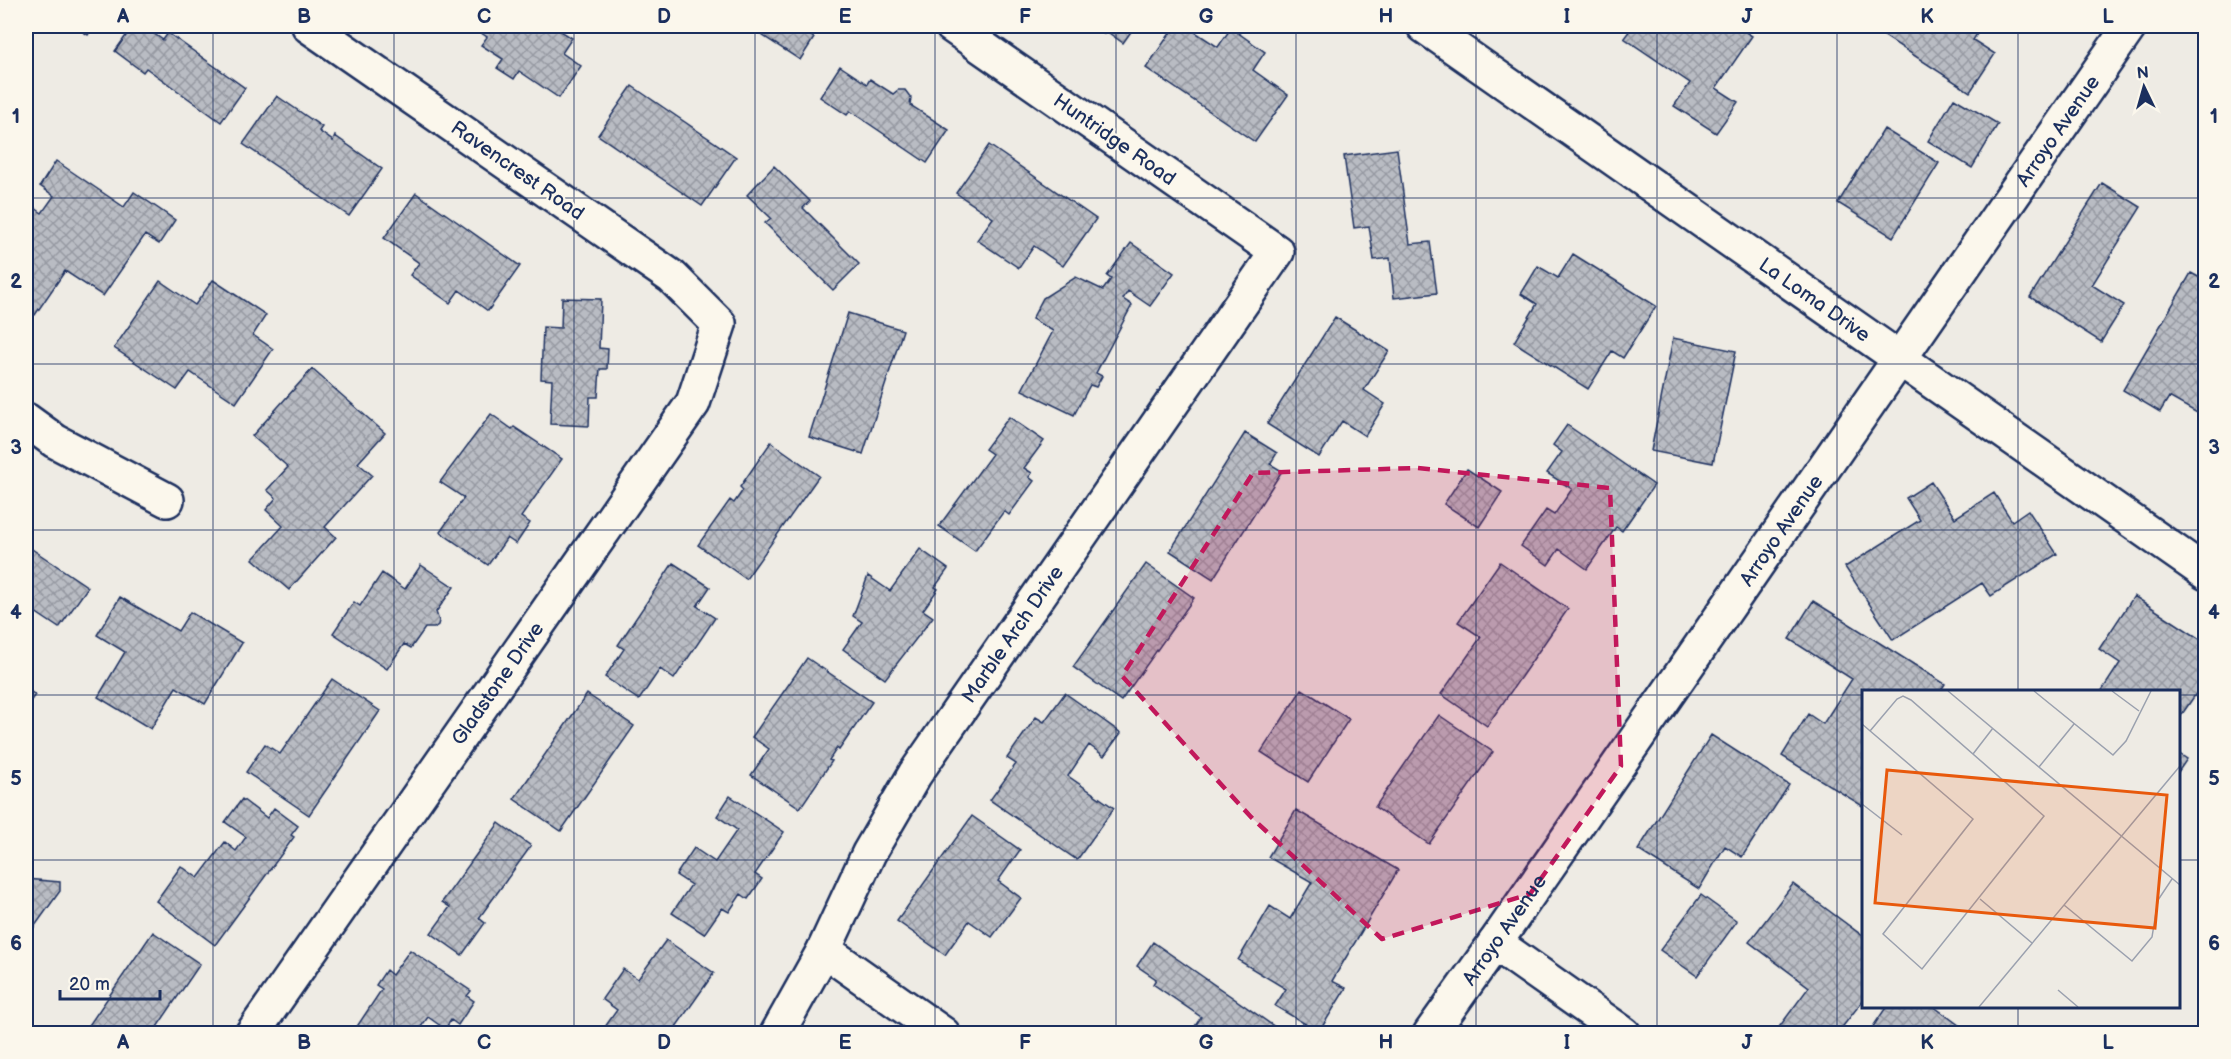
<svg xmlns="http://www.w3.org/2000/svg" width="2231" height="1059" viewBox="0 0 2231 1059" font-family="'Balsamiq Sans',sans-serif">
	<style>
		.building { fill: url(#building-cross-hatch); stroke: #1b2f5e; stroke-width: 1.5 }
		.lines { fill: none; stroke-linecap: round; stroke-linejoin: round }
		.minor-casing { stroke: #1b2f5e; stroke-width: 38 }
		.tertiary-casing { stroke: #1b2f5e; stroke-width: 38 }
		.secondary-casing { stroke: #1b2f5e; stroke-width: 38 }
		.minor { stroke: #fbf7ec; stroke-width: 33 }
		.tertiary { stroke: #fbf7ec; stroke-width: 33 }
		.secondary { stroke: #fbf7ec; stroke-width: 33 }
		.marked { fill: #c2185b; fill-opacity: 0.2; stroke: #c2185b; stroke-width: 4.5; stroke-dasharray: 12 8; stroke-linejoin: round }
		.grid { fill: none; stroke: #1b2f5e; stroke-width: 1.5; stroke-opacity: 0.55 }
		.labels { text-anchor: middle; stroke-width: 4.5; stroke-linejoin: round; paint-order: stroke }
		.street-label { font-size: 20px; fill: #1b2f5e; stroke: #fbf7ec }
		.inset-road { fill: none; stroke: #9aa0ae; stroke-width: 1.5 }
		.view { fill: #e8590c; fill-opacity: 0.15; stroke: #e8590c; stroke-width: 3 }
		.inset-edge { fill: none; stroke: #1b2f5e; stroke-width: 3 }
		.neatline { fill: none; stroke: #1b2f5e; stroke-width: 2 }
		.grid-label { font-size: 20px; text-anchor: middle; font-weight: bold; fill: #1b2f5e }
	</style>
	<defs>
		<pattern id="building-cross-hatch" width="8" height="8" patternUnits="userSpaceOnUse" patternTransform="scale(1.5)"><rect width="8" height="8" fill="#b9bcc3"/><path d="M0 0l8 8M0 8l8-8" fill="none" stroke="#9699a2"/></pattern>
	</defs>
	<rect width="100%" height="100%" fill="#eeebe4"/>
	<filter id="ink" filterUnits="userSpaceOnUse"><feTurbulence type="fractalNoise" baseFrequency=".0167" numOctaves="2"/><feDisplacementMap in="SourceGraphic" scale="12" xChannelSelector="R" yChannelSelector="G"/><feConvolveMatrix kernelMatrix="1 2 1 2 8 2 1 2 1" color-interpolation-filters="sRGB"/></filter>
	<g filter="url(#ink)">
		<!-- building -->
		<path class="building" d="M 74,26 L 94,26 L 88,35 Z
			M 133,26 L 143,26 L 163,40 L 168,33 L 245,88 L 221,122 L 146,68 L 143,72 L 115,51 Z
			M 471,26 L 553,26 L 572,38 L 562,53 L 581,66 L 559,98 L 519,71 L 514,79 L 497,68 L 503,59 L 481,45 L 487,37 Z
			M 748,26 L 796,26 L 814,38 L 800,60 Z
			M 1091,26 L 1135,26 L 1123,43 L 1106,31 L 1104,34 Z
			M 1175,26 L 1186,26 L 1218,47 L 1231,28 L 1265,52 L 1253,70 L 1288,95 L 1255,142 L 1146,68 Z
			M 1633,26 L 1736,26 L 1752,36 L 1716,88 L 1738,102 L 1716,133 L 1674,106 L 1690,83 L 1624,38 Z
			M 1869,26 L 1982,26 L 1973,40 L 1995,54 L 1970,92 Z
			M 840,66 L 867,84 L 870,79 L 893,94 L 898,90 L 905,90 L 911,98 L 910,105 L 949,130 L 927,163 L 850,111 L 847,115 L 820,97 Z
			M 632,86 L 736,157 L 702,206 L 598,135 Z
			M 277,96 L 322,127 L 319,131 L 333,141 L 335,136 L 382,169 L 349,216 L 243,144 Z
			M 1954,98 L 1998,124 L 1972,168 L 1928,141 Z
			M 1884,129 L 1939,163 L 1893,237 L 1838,203 Z
			M 989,145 L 1096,219 L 1063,266 L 1034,246 L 1019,268 L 977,240 L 993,218 L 956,193 Z
			M 1397,149 L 1410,244 L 1430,242 L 1437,293 L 1394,298 L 1390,258 L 1374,260 L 1369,226 L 1354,228 L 1344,156 Z
			M 56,161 L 124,207 L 134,192 L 175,220 L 159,244 L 145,235 L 103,296 L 65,271 L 35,315 L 26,308 L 26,206 L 28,203 L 42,213 L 54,196 L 40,186 Z
			M 774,166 L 810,201 L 803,208 L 859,264 L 833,290 L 765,223 L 771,218 L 747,195 Z
			M 2102,183 L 2141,207 L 2092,285 L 2124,305 L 2101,342 L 2030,297 Z
			M 416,193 L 520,266 L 488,311 L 459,290 L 450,303 L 410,275 L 419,263 L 384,238 Z
			M 1131,243 L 1174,273 L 1150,306 L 1128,291 L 1123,299 L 1132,305 L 1096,373 L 1102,376 L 1096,387 L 1090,385 L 1074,415 L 1022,390 L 1053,331 L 1032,319 L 1043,298 L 1076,277 L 1103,290 L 1111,279 L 1107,276 Z
			M 1573,254 L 1656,306 L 1623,358 L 1612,351 L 1588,389 L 1514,342 L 1537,304 L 1521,294 L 1538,266 L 1558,278 Z
			M 2191,273 L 2206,281 L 2206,418 L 2169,397 L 2160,412 L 2123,390 Z
			M 213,280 L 266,315 L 253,335 L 273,349 L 236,403 L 190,372 L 177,390 L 114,348 L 160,281 L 195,305 Z
			M 562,298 L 601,299 L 599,348 L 608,349 L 607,369 L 600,369 L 598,397 L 590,397 L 589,426 L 550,424 L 552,380 L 541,379 L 543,327 L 561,328 Z
			M 848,313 L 903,330 L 863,454 L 809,437 Z
			M 1335,317 L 1389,351 L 1364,390 L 1385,404 L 1365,436 L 1342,421 L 1319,457 L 1267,424 Z
			M 1673,338 L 1736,351 L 1713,463 L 1651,451 Z
			M 312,369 L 385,433 L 358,463 L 372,475 L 325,527 L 336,537 L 289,590 L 253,559 L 283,526 L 266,510 L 276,498 L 267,490 L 288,467 L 252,436 Z
			M 491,414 L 512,429 L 514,427 L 562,459 L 521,517 L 530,523 L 516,544 L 507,538 L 488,565 L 440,532 L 464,498 L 440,482 Z
			M 1009,417 L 1044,441 L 1024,468 L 1032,473 L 1029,477 L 1034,481 L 1009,515 L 1004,511 L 975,551 L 939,526 L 992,454 L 985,449 Z
			M 1567,425 L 1654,485 L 1622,531 L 1616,527 L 1587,569 L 1559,549 L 1548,565 L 1521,546 L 1546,510 L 1554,515 L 1572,489 L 1547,473 L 1562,452 L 1553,445 Z
			M 1245,433 L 1277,453 L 1270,464 L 1282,471 L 1213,579 L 1170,551 Z
			M 771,442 L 819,476 L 746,579 L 698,545 L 730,500 L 734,503 L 743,490 L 740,487 Z
			M 1467,469 L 1502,492 L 1479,527 L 1444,504 Z
			M 1931,482 L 1955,518 L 1994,493 L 2012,521 L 2028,510 L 2057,554 L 1991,596 L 1982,583 L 1893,640 L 1845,567 L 1920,520 L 1906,498 Z
			M 26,545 L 88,587 L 59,628 L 29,608 L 26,613 Z
			M 920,549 L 948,569 L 935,587 L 938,589 L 923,610 L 933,617 L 885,679 L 843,649 L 862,622 L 853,616 L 868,576 L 890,591 Z
			M 1500,562 L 1568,609 L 1487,726 L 1441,694 L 1481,637 L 1458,622 Z
			M 673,563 L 710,587 L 697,606 L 715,618 L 674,679 L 660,669 L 639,700 L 605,677 L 624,649 L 618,645 Z
			M 1146,564 L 1194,598 L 1121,701 L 1073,667 Z
			M 421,565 L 454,587 L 436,612 L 439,621 L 438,625 L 434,628 L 425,628 L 411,648 L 404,644 L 387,669 L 333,633 L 354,602 L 360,606 L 382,573 L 405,589 Z
			M 2134,596 L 2206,643 L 2206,679 L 2178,720 L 2178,692 L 2101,692 L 2120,663 L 2099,649 Z
			M 120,597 L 178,631 L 190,612 L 242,643 L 205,704 L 176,687 L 151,729 L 98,697 L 125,652 L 97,635 Z
			M 1813,601 L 1945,684 L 1940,692 L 1864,692 L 1864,807 L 1782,756 L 1808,714 L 1823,724 L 1852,679 L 1789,639 Z
			M 807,658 L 872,702 L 839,750 L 837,748 L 829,760 L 832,761 L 800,808 L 751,775 L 769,749 L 752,737 Z
			M 332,679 L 380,711 L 309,815 L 246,772 L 265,744 L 280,754 Z
			M 26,688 L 35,695 L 26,707 Z
			M 1302,689 L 1349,719 L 1308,782 L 1261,752 Z
			M 1065,693 L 1121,733 L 1104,756 L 1089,745 L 1068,776 L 1114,808 L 1077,860 L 990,800 L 1016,764 L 1007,758 L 1036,717 L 1044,722 Z
			M 587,694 L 634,726 L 561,831 L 514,799 Z
			M 1439,715 L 1493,752 L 1429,844 L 1375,807 Z
			M 1711,735 L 1789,785 L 1742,857 L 1725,846 L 1699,889 L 1638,850 Z
			M 2178,753 L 2187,759 L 2178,772 Z
			M 730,796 L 784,832 L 755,874 L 762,879 L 748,899 L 741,894 L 729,912 L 722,908 L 704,934 L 672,913 L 691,885 L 676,875 L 694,848 L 715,862 L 737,830 L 717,816 Z
			M 242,799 L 267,818 L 274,808 L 298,826 L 291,835 L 294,837 L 215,945 L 156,901 L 181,866 L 198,878 L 225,842 L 236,851 L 246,837 L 225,822 Z
			M 1296,810 L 1398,870 L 1332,981 L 1346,988 L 1319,1032 L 1275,1006 L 1286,989 L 1238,960 L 1270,906 L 1290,919 L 1312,882 L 1268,857 Z
			M 972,816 L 1020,850 L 998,881 L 1021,898 L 992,937 L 969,921 L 945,955 L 897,921 Z
			M 499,823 L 531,846 L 479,918 L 485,923 L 462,955 L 431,933 L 450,907 L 442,902 Z
			M 26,879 L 60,882 L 60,891 L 27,937 Z
			M 1793,884 L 1864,937 L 1864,999 L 1837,1034 L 1774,1034 L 1809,987 L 1749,942 Z
			M 1701,895 L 1737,921 L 1697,976 L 1660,950 Z
			M 153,932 L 200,964 L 157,1027 L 162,1030 L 160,1034 L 83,1034 Z
			M 666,940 L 714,973 L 671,1034 L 600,1034 L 617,1010 L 602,999 L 623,969 L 638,979 Z
			M 1153,942 L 1285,1034 L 1190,1034 L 1201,1017 L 1153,984 L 1156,979 L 1137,966 Z
			M 410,950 L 471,991 L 467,996 L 474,1001 L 458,1025 L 451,1020 L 445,1029 L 428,1017 L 416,1034 L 352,1034 L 382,989 L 376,985 L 386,970 L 392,975 Z
			M 1887,1006 L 1933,1006 L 1971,1034 L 1868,1034 Z"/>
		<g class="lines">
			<!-- minor casing -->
			<g class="minor-casing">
				<g id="minor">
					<path d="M 26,420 L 55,441 L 167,500"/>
					<path d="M 1495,943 L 1624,1034"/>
					<path d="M 824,950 L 943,1034"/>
					<path id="s1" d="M 252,1034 L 693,403 L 719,324 L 672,277 L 309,26"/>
					<path id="s2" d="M 777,1034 L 824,950 L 869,853 L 915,774 L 1277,252 L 952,26"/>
				</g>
			</g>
			<!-- tertiary casing -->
			<g class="tertiary-casing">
				<g id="tertiary">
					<path id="s3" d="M 1430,1034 L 1495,943 L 2130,26"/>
				</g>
			</g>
			<!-- secondary casing -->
			<g class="secondary-casing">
				<g id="secondary">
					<path id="s4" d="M 1424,26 L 2206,573"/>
				</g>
			</g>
			<!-- minor -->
			<use href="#minor" class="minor"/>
			<!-- tertiary -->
			<use href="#tertiary" class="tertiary"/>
			<!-- secondary -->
			<use href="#secondary" class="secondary"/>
		</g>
	</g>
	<!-- marked area -->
	<path class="marked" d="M 1418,468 L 1610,488 L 1621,766 L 1530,894 L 1382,939 L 1251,817 L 1122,676 L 1253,473 Z"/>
	<!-- grid -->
	<path class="grid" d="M 213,26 L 213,1034M 394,26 L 394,1034M 574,26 L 574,1034M 755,26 L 755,1034M 935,26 L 935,1034M 1116,26 L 1116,1034M 1296,26 L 1296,1034M 1476,26 L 1476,1034M 1657,26 L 1657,1034M 1837,26 L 1837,1034M 2018,26 L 2018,692M 26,198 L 2206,198M 26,364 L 2206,364M 26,530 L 2206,530M 26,695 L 1864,695M 2178,695 L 2206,695M 26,860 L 1864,860M 2178,860 L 2206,860M 2018,1006 L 2018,1034"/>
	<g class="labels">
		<!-- street labels -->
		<g class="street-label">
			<text dy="7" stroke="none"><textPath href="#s3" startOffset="1100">Arroyo Avenue</textPath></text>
			<text transform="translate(1115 139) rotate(35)" y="7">Huntridge Road</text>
			<text transform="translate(518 170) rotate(35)" y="7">Ravencrest Road</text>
			<text dy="7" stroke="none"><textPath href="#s4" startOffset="477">La Loma Drive</textPath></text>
			<text dy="7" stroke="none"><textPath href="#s3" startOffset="614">Arroyo Avenue</textPath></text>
			<text dy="7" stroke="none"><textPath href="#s2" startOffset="465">Marble Arch Drive</textPath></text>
			<text dy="7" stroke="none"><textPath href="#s1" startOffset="428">Gladstone Drive</textPath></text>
			<text dy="7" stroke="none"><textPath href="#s3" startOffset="128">Arroyo Avenue</textPath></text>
		</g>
	</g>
	<!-- overview -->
	<g transform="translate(1862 690)">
		<rect width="318" height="318" fill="#eeebe4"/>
		<path class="inset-road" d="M 86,1 L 318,195M 172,1 L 251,65 L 264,51 L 289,1M 250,1 L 277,21M 0,34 L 111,129 L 21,244 L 60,279 L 182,126 L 49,10 L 41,6 L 35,9 L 8,41M 111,64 L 131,38M 177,77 L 212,34M 0,114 L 40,145M 118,209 L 170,253M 202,215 L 270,271 L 290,247 L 296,210 L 310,189M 196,300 L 216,317M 117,317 L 318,76"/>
		<path class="view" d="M 25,80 L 305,105 L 293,238 L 13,213 Z"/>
		<rect width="318" height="318" class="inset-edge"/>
	</g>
	<!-- margin -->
	<rect width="2231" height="1059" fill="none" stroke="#fbf7ec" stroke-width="66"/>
	<!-- north arrow -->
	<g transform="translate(2144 87) rotate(355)" stroke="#fbf7ec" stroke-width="4.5" paint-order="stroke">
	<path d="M0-4.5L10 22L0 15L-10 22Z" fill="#1b2f5e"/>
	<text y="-9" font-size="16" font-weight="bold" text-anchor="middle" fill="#1b2f5e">N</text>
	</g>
	<!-- scale -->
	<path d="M60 990v9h100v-9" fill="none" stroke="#1b2f5e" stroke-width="3"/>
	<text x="69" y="990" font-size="18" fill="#1b2f5e" stroke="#fbf7ec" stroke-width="4.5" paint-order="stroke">20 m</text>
	<rect x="33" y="33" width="2165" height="993" class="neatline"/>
	<g class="grid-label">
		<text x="123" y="23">A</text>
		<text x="304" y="23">B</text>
		<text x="484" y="23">C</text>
		<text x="664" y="23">D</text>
		<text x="845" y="23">E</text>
		<text x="1025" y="23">F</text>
		<text x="1206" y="23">G</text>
		<text x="1386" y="23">H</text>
		<text x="1567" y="23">I</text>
		<text x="1747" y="23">J</text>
		<text x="1927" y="23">K</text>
		<text x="2108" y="23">L</text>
		<text x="16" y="123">1</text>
		<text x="2214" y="123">1</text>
		<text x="16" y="288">2</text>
		<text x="2214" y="288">2</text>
		<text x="16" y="454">3</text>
		<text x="2214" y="454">3</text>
		<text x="16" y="619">4</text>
		<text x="2214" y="619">4</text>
		<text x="16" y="785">5</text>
		<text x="2214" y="785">5</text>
		<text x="16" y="950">6</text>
		<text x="2214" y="950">6</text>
		<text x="123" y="1049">A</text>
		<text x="304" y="1049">B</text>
		<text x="484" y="1049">C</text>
		<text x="664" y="1049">D</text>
		<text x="845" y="1049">E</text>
		<text x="1025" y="1049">F</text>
		<text x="1206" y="1049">G</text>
		<text x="1386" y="1049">H</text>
		<text x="1567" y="1049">I</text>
		<text x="1747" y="1049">J</text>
		<text x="1927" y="1049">K</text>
		<text x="2108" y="1049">L</text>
	</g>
</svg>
